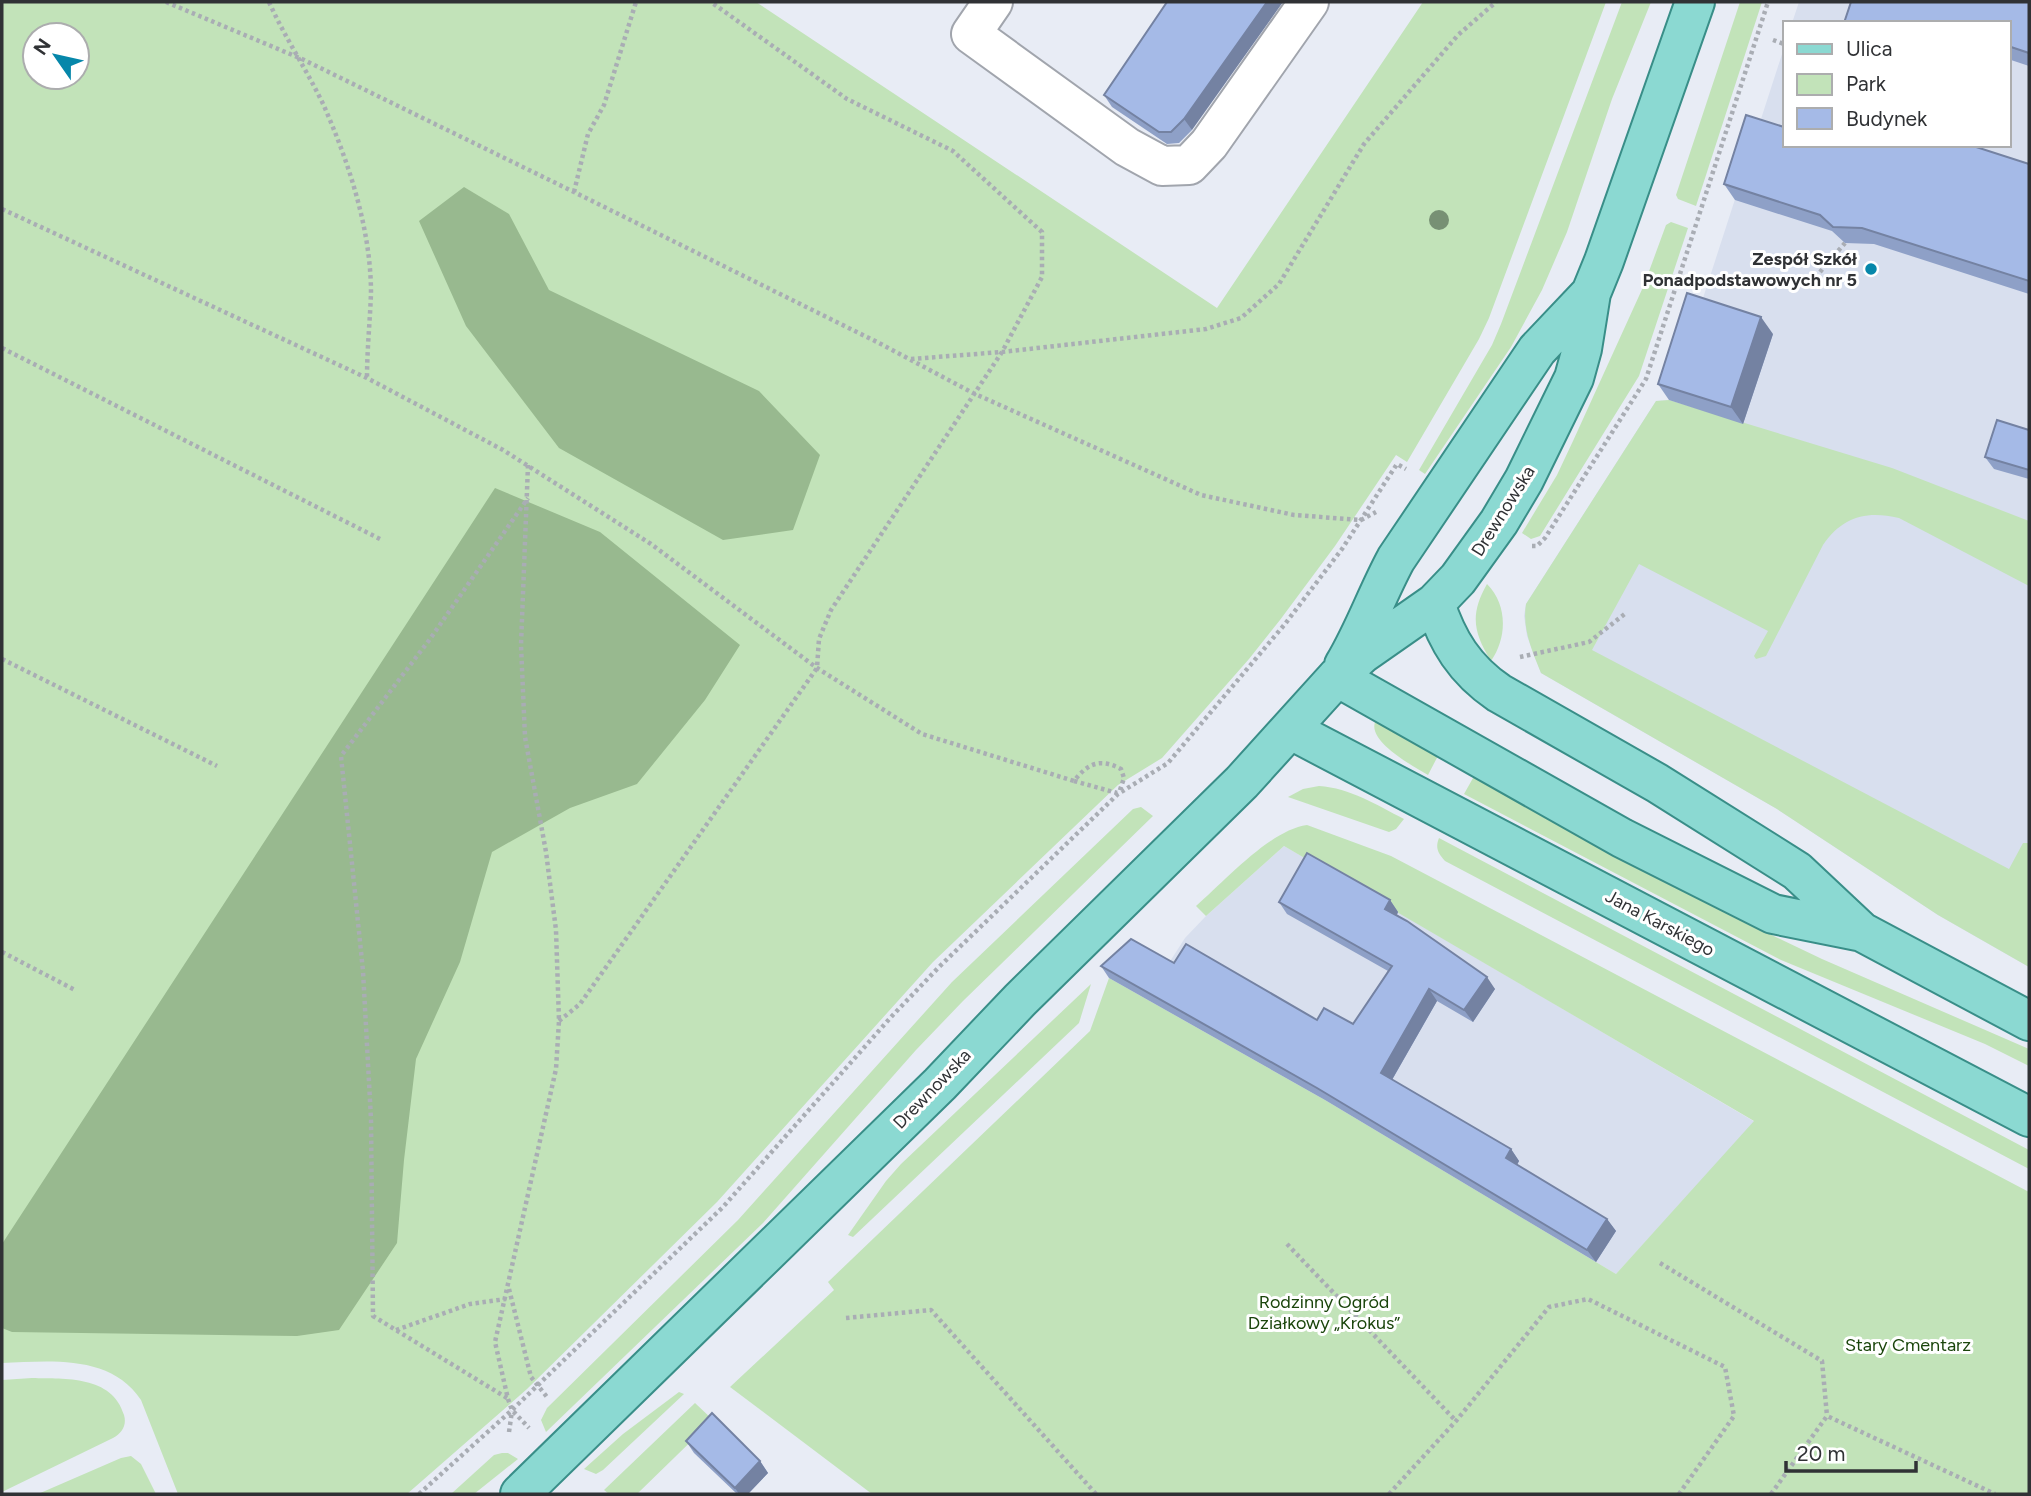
<svg xmlns="http://www.w3.org/2000/svg" width="2031" height="1496" viewBox="0 0 2031 1496" font-family="Figtree,sans-serif">
	<style>
		.built { fill: #d8dfee }
		.green { fill: #c2e3b9; fill-rule: evenodd }
		.forest { fill: #98b98f }
		.lines { fill: none; stroke-linecap: round; stroke-linejoin: round }
		.minor-casing { stroke: #a1a5ad; stroke-width: 42 }
		.major-casing { stroke: #398e88; stroke-width: 42 }
		.path { stroke: #a9adb4; stroke-width: 4.5; stroke-dasharray: 3.5 3.5; stroke-linecap: butt }
		.minor { stroke: #fff; stroke-width: 38 }
		.major { stroke: #8bd9d2; stroke-width: 38 }
		.tree { fill: #779074 }
		.wall { fill: #8ea0c7 }
		.shaded-wall { fill: #7482a2 }
		.building { fill: #a5bae7; stroke: #7482a2; stroke-width: 2 }
		.poi-dot { fill: #0687aa; stroke: #fff; stroke-width: 2.5 }
		.labels { text-anchor: middle; stroke-width: 6; stroke-linejoin: round; paint-order: stroke }
		.poi-label { font-size: 18px; font-weight: bold; fill: #303235; stroke: #fff; text-anchor: end }
		.street-label { font-size: 18px; fill: #303235; stroke: #fff }
		.park-label { font-size: 18px; fill: #1a450b; stroke: #fff }
	</style>
	<rect width="100%" height="100%" fill="#e8ecf5"/>
	<!-- built -->
	<path class="built" d="M 1799,2 L 2029,2 L 2029,967 L 1938,915 L 1777,809 L 1541,673 L 1527,636 L 1524,616 L 1526,604 L 1656,401 L 1670,400 L 1784,48 L 1784,145 L 2008,145 L 2008,23 L 1792,23 Z
		M 1284,846 L 1398,912 L 1755,1122 L 1616,1274 L 1325,1100 L 1109,978 L 1140,951 L 1167,966 L 1185,938 L 1206,916 Z"/>
	<!-- green -->
	<path class="green" d="M 2,2 L 756,2 L 1217,308 L 1423,2 L 1606,2 L 1489,318 L 1479,339 L 1407,462 L 1396,455 L 1335,546 L 1280,620 L 1249,659 L 1162,758 L 1118,785 L 933,962 L 717,1202 L 527,1389 L 407,1494 L 178,1494 L 141,1400 C 111,1354 50,1361 2,1363 ZM 35,35 L 77,35 L 77,77 L 35,77 Z
		M 1622,2 L 1651,2 L 1612,99 L 1567,232 L 1542,290 L 1511,347 L 1425,474 L 1419,470 L 1492,345 L 1501,324 Z
		M 1740,2 L 1762,2 L 1696,206 L 1678,199 L 1676,195 Z
		M 1671,222 L 1688,228 L 1639,376 L 1540,536 L 1531,539 L 1522,533 L 1557,475 L 1573,441 L 1644,285 L 1666,225 Z
		M 1669,400 L 1892,468 L 2029,521 L 2029,586 L 1899,518 C 1866,510 1842,517 1823,545 L 1766,656 L 1756,659 L 1754,656 L 1768,631 L 1639,564 L 1592,650 L 2009,869 L 2023,843 L 2029,843 L 2029,967 L 1938,915 L 1777,809 L 1541,673 C 1532,650 1522,629 1526,604 L 1656,401 Z
		M 1487,584 C 1508,605 1507,638 1491,661 C 1473,632 1470,614 1487,584 Z
		M 1382,719 L 1441,750 L 1428,775 C 1413,766 1368,742 1375,722 Z
		M 1477,771 L 1728,914 L 1822,959 L 2029,1049 L 2029,1066 L 1985,1044 L 1781,960 L 1464,794 Z
		M 1319,786 C 1350,788 1377,805 1404,819 L 1396,829 L 1389,832 L 1288,797 L 1303,789 Z
		M 1141,807 L 1153,816 L 963,1001 L 916,1050 L 763,1223 L 546,1432 L 541,1420 L 547,1408 L 738,1220 L 952,982 L 1133,809 Z
		M 1307,825 L 1391,856 L 2029,1192 L 2029,1494 L 872,1494 L 730,1387 L 834,1290 L 828,1282 L 1090,1031 L 1109,978 L 1325,1100 L 1616,1274 L 1754,1121 L 1284,846 L 1206,916 L 1196,906 C 1225,881 1270,830 1307,825 Z
		M 1439,838 L 2029,1150 L 2029,1169 L 1445,861 C 1438,853 1435,848 1439,838 Z
		M 1091,984 L 1079,1023 L 853,1237 L 848,1235 L 886,1181 L 901,1164 Z
		M 32,1378 C 65,1379 112,1375 124,1415 C 127,1425 122,1433 113,1438 L 2,1492 L 2,1380 Z
		M 679,1392 L 684,1394 L 603,1470 L 596,1474 L 584,1469 L 623,1434 Z
		M 695,1403 L 713,1420 L 637,1494 L 609,1494 L 604,1490 Z
		M 502,1453 L 508,1453 L 518,1459 L 474,1494 L 451,1494 L 494,1455 Z
		M 131,1456 L 141,1464 L 156,1494 L 38,1494 L 121,1458 Z"/>
	<!-- forest -->
	<path class="forest" d="M 464,187 L 509,214 L 549,290 L 759,391 L 820,455 L 793,530 L 723,540 L 559,448 L 466,326 L 419,221 Z
		M 495,488 L 600,532 L 740,645 L 705,700 L 637,784 L 570,808 L 492,852 L 460,962 L 416,1059 L 404,1160 L 397,1243 L 339,1330 L 297,1336 L 12,1332 L 2,1328 L 2,1244 Z"/>
	<g class="lines">
		<!-- minor casing -->
		<g class="minor-casing">
			<path id="minor" d="M 993,2 L 971,34 L 1127,147 L 1162,166 L 1189,165 L 1209,144 L 1309,2"/>
		</g>
		<!-- major casing -->
		<g class="major-casing">
			<path id="major" d="M 1435,603 C 1447,641 1465,670 1499,693 L 1657,783 L 1797,871 L 1862,932 L 2029,1021
				M 1344,665 C 1364,632 1377,594 1396,559 L 1537,350 L 1591,293
				M 1337,677 L 1622,838 L 1773,914 L 1862,932
				M 1291,730 L 2029,1117
				M 520,1494 L 940,1084 L 1020,1000 L 1242,782 L 1337,677 L 1362,654 L 1435,603 L 1458,579 L 1499,522 L 1524,480 L 1574,378 L 1582,349 L 1591,293 L 1604,261 L 1695,2"/>
		</g>
		<!-- path -->
		<path class="path" d="M 166,2 L 302,59 L 574,192 L 879,343 L 973,393 L 1201,495 L 1294,515 L 1361,520 L 1376,512
			M 269,2 C 285,38 307,70 324,106 C 349,163 371,230 371,293 C 370,321 367,350 367,378
			M 1773,40 L 1784,44
			M 574,192 L 588,134 L 604,105 L 636,2
			M 2,209 L 367,378 L 503,450 L 651,544 L 817,668 L 922,734 L 1074,781 C 1088,763 1100,758 1121,769 L 1124,778 L 1119,793
			M 1820,272 L 1845,243
			M 2,348 L 380,539
			M 911,359 L 1002,352 L 1206,329 L 1241,318 L 1279,284 L 1364,144 L 1458,35 L 1496,2
			M 528,465 L 521,645 L 525,737 L 546,852 L 556,930 L 559,1021 L 556,1069 L 495,1342 L 508,1399 L 512,1410 L 529,1428
			M 1532,546 L 1537,546 L 1545,538 L 1646,379 L 1768,2
			M 1520,657 L 1589,642 L 1626,613
			M 2,659 L 217,766
			M 1074,781 L 1117,793
			M 2,952 L 75,990
			M 559,1021 L 580,1004 L 817,668 L 819,639 L 831,610 L 1002,352 L 1042,277 L 1042,232 L 953,151 L 847,99 L 711,2
			M 1287,1244 L 1456,1421
			M 1660,1263 L 1822,1361 L 1827,1416
			M 509,1289 L 531,1377 L 547,1397
			M 846,1318 L 931,1310 L 1096,1494
			M 396,1330 L 470,1304 L 506,1299
			M 507,1398 L 373,1316 L 371,1119 L 363,971 L 341,756 L 430,639 L 528,498
			M 509,1432 L 512,1411
			M 419,1494 L 512,1410 L 723,1207 L 892,1016 L 939,967 L 1118,794 L 1168,763 L 1285,624 L 1342,549 L 1397,464 L 1406,469
			M 1389,1494 L 1456,1421 L 1549,1307 L 1588,1299 L 1725,1367 L 1734,1416 L 1679,1494
			M 1771,1494 L 1827,1416 L 1995,1494"/>
		<!-- minor -->
		<use href="#minor" class="minor"/>
		<!-- major -->
		<use href="#major" class="major"/>
	</g>
	<!-- trees -->
	<circle class="tree" cx="1439" cy="220" r="10"/>
	<!-- wall -->
	<path class="wall" d="M 1167,2 L 1192,130 L 1179,143 L 1167,144 L 1112,107 L 1104,95 Z
		M 2029,2 L 2029,66 L 2011,60 L 2008,68 L 2008,23 Z
		M 1784,145 L 1982,149 L 2029,164 L 2029,294 L 1874,244 L 1845,243 L 1832,231 L 1735,200 L 1724,184 Z
		M 1773,334 L 1743,424 L 1669,400 L 1658,384 Z
		M 2029,430 L 2029,479 L 1994,469 L 1985,457 Z
		M 1390,900 L 1398,912 L 1397,915 L 1495,989 L 1473,1022 L 1437,1001 L 1392,1080 L 1511,1149 L 1519,1161 L 1517,1165 L 1607,1219 L 1616,1231 L 1596,1262 L 1325,1100 L 1109,978 L 1101,966 L 1174,963 L 1317,1020 L 1353,1024 L 1388,971 L 1287,914 L 1279,902 Z
		M 686,1441 L 760,1461 L 768,1473 L 748,1494 L 737,1494 L 694,1453 Z"/>
	<!-- shaded-wall -->
	<path class="shaded-wall" d="M 1267,2 L 1283,2 L 1192,130 L 1184,119 Z
		M 1968,145 L 1983,145 L 1978,161 Z
		M 1761,317 L 1773,334 L 1743,424 L 1731,407 Z
		M 1390,900 L 1398,912 L 1394,920 L 1385,909 Z
		M 1487,977 L 1495,989 L 1473,1022 L 1464,1010 Z
		M 1429,989 L 1437,1001 L 1389,1085 L 1381,1073 Z
		M 1511,1149 L 1519,1161 L 1514,1170 L 1506,1158 Z
		M 1607,1219 L 1616,1231 L 1596,1262 L 1587,1250 Z
		M 760,1461 L 768,1473 L 748,1494 L 739,1494 L 735,1488 Z"/>
	<!-- building -->
	<path class="building" d="M 1167,2 L 1267,2 L 1184,119 L 1171,132 L 1159,132 L 1104,95 Z
		M 1851,2 L 2029,2 L 2029,53 L 2008,46 L 2008,23 L 1844,23 Z
		M 1746,115 L 1784,127 L 1784,145 L 1970,145 L 2029,164 L 2029,281 L 1862,228 L 1833,227 L 1820,215 L 1724,184 Z
		M 1687,293 L 1761,317 L 1731,407 L 1658,384 Z
		M 1997,420 L 2029,430 L 2029,470 L 1985,457 Z
		M 1307,853 L 1390,900 L 1385,909 L 1407,921 L 1487,977 L 1464,1010 L 1429,989 L 1381,1073 L 1511,1149 L 1506,1158 L 1607,1219 L 1587,1250 L 1317,1088 L 1101,966 L 1131,939 L 1174,963 L 1186,944 L 1317,1020 L 1324,1008 L 1353,1024 L 1392,966 L 1279,902 Z
		M 712,1413 L 760,1461 L 735,1488 L 686,1441 Z"/>
	<!-- markers -->
	<circle class="poi-dot" cx="1871" cy="269" r="7"/>
	<g class="labels">
		<!-- poi labels -->
		<g class="poi-label">
			<text x="1857" y="265">Zespół Szkół<tspan x="1857" dy="21">Ponadpodstawowych nr 5</tspan></text>
		</g>
		<!-- street labels -->
		<g class="street-label">
			<text transform="translate(1503 511) rotate(-58)" y="6">Drewnowska</text>
			<text transform="translate(1660 923) rotate(28)" y="6">Jana Karskiego</text>
			<text transform="translate(932 1089) rotate(-46)" y="6">Drewnowska</text>
		</g>
		<!-- park labels -->
		<g class="park-label">
			<text x="1324" y="1308">Rodzinny Ogród<tspan x="1324" dy="21">Działkowy „Krokus”</tspan></text>
			<text x="1908" y="1351">Stary Cmentarz</text>
		</g>
	</g>
	<!-- border -->
	<rect width="2031" height="1496" fill="none" stroke="#303235" stroke-width="7"/>
	<!-- legend -->
	<rect x="1783" y="21" width="228" height="126" fill="#ffffff" stroke="#acadae" stroke-width="2"/>
	<rect x="1797" y="44" width="35" height="10" fill="#8bd9d2" stroke="#acadae" stroke-width="2"/>
	<text x="1846" y="56" font-size="21" fill="#303235">Ulica</text>
	<rect x="1797" y="74" width="35" height="21" fill="#c2e3b9" stroke="#acadae" stroke-width="2"/>
	<text x="1846" y="91" font-size="21" fill="#303235">Park</text>
	<rect x="1797" y="108" width="35" height="21" fill="#a5bae7" stroke="#acadae" stroke-width="2"/>
	<text x="1846" y="126" font-size="21" fill="#303235">Budynek</text>
	<!-- north arrow -->
	<g transform="translate(56 56) rotate(304)"><circle r="33" fill="#ffffff" stroke="#acadae" stroke-width="2"/>
	<path d="M0-5L12 26L0 18L-12 26Z" fill="#0687aa"/>
	<text y="-10" font-size="19" font-weight="bold" text-anchor="middle" fill="#303235">N</text>
	</g>
	<!-- scale -->
	<path d="M1786 1461v10h130v-10" fill="none" stroke="#303235" stroke-width="3.5"/>
	<text x="1797" y="1461" font-size="21" fill="#303235" stroke="#ffffff" stroke-width="5" paint-order="stroke">20 m</text>
</svg>
